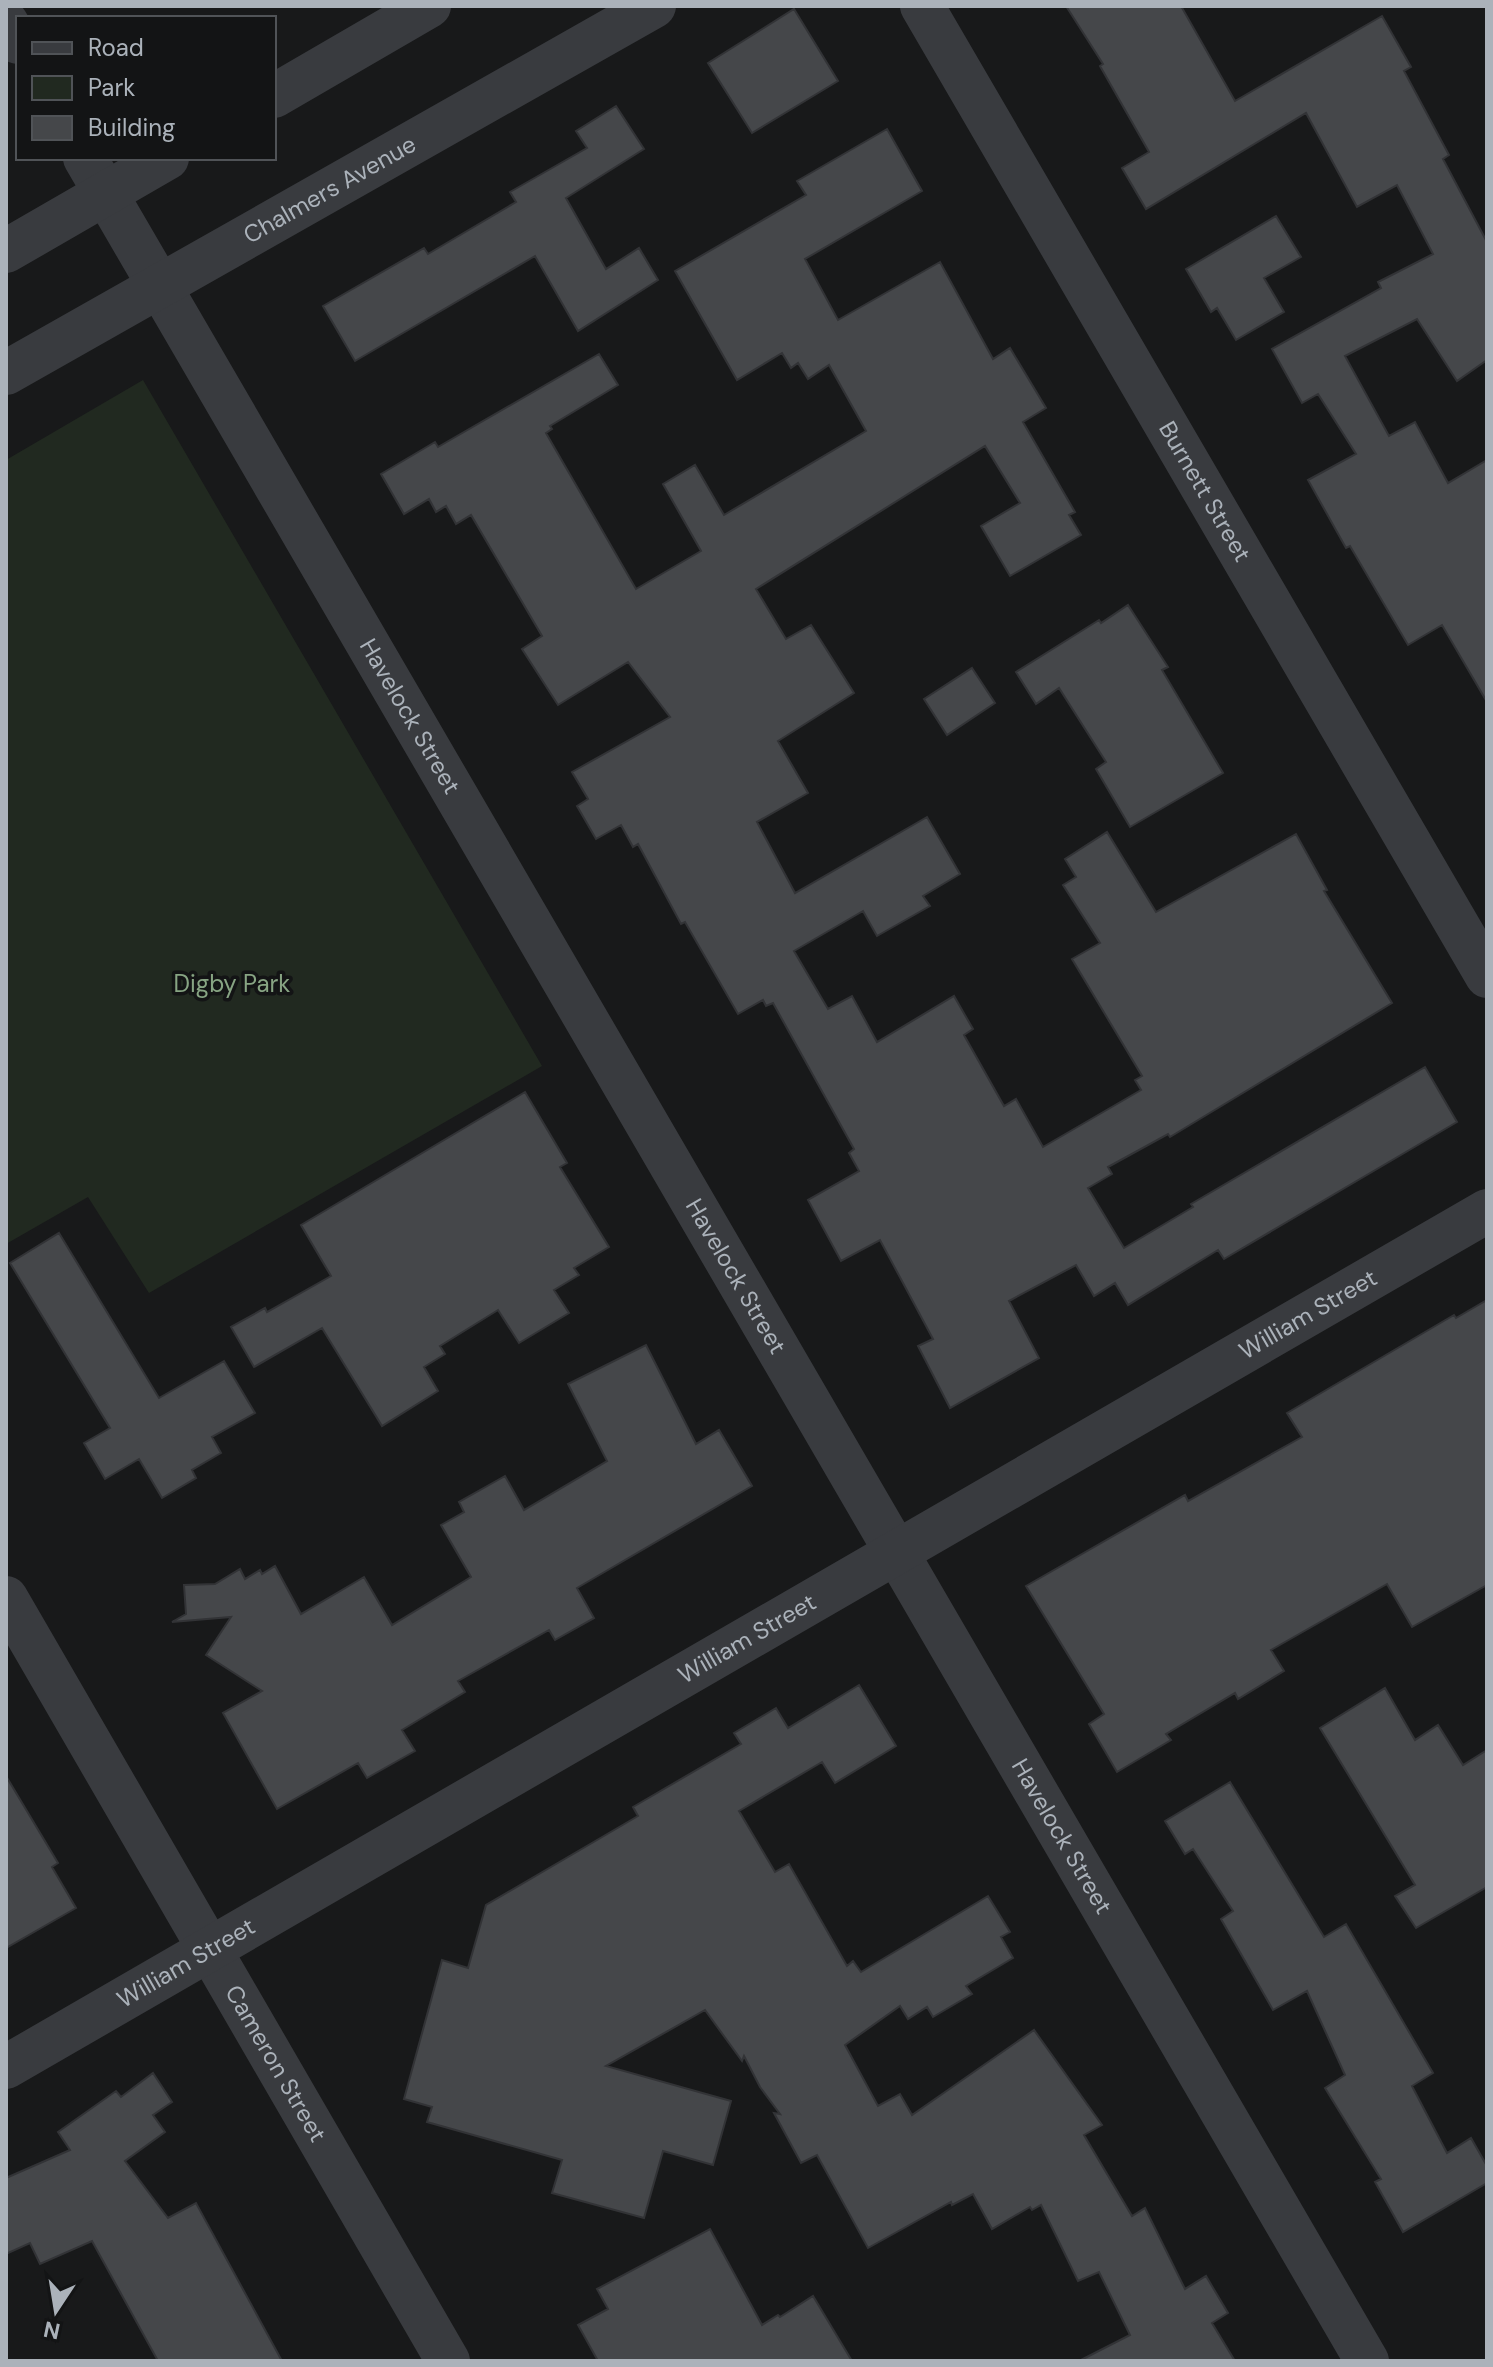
<svg xmlns="http://www.w3.org/2000/svg" width="1493" height="2367" viewBox="0 0 1493 2367" font-family="'DM Sans',sans-serif">
	<style>
		.green { fill: #212920 }
		.building { fill: #45474a; stroke: #323336; stroke-width: 2 }
		.lines { fill: none; stroke-linecap: round; stroke-linejoin: round }
		.minor { stroke: #393b3f; stroke-width: 44 }
		.labels { text-anchor: middle; stroke-width: 7; stroke-linejoin: round; paint-order: stroke }
		.street-label { font-size: 24px; fill: #abb2ba; stroke: #131415 }
		.park-label { font-size: 24px; fill: #87a483; stroke: #131415 }
	</style>
	<rect width="100%" height="100%" fill="#18191a"/>
	<!-- green -->
	<path class="green" d="M 143,380 L 542,1066 L 149,1293 L 88,1197 L 6,1244 L 6,460 Z"/>
	<!-- building -->
	<path class="building" d="M 1066,6 L 1181,6 L 1235,101 L 1382,16 L 1411,67 L 1404,71 L 1449,155 L 1443,159 L 1487,242 L 1487,360 L 1457,381 L 1417,319 L 1345,356 L 1389,436 L 1415,422 L 1448,483 L 1487,460 L 1487,702 L 1442,625 L 1408,645 L 1350,546 L 1346,548 L 1308,480 L 1356,454 L 1318,394 L 1302,403 L 1272,349 L 1381,288 L 1378,282 L 1433,254 L 1397,185 L 1357,207 L 1306,113 L 1146,209 L 1122,168 L 1149,152 L 1100,66 L 1103,64 Z
		M 794,9 L 838,81 L 752,133 L 708,63 Z
		M 616,106 L 644,149 L 566,198 L 606,269 L 639,248 L 658,280 L 578,331 L 535,256 L 355,361 L 323,306 L 424,248 L 428,254 L 516,202 L 510,192 L 587,148 L 576,131 Z
		M 887,129 L 922,191 L 805,259 L 838,320 L 940,262 L 993,359 L 1010,348 L 1046,408 L 1023,422 L 1075,512 L 1069,515 L 1081,535 L 1010,576 L 981,526 L 1020,503 L 985,446 L 756,589 L 786,639 L 811,625 L 854,693 L 778,741 L 808,793 L 757,822 L 795,893 L 927,817 L 960,874 L 923,896 L 930,906 L 877,936 L 863,911 L 794,951 L 828,1009 L 852,996 L 877,1042 L 954,996 L 973,1029 L 964,1035 L 1004,1106 L 1016,1099 L 1043,1147 L 1141,1090 L 1135,1080 L 1142,1076 L 1072,959 L 1100,943 L 1063,885 L 1076,877 L 1065,859 L 1107,832 L 1156,912 L 1296,834 L 1327,890 L 1324,891 L 1392,1003 L 1170,1137 L 1168,1134 L 1108,1167 L 1112,1174 L 1088,1188 L 1124,1248 L 1193,1207 L 1191,1204 L 1425,1067 L 1457,1122 L 1224,1259 L 1218,1250 L 1128,1305 L 1115,1283 L 1094,1296 L 1076,1265 L 1009,1301 L 1039,1358 L 950,1408 L 918,1346 L 933,1339 L 880,1240 L 841,1261 L 808,1200 L 859,1171 L 849,1153 L 854,1149 L 773,1003 L 766,1006 L 763,1000 L 738,1014 L 685,922 L 681,924 L 638,844 L 633,847 L 621,825 L 596,839 L 577,806 L 588,799 L 572,772 L 670,717 L 628,662 L 558,705 L 522,649 L 542,636 L 471,515 L 456,524 L 446,506 L 436,512 L 429,499 L 404,514 L 381,474 L 435,442 L 438,447 L 599,354 L 618,385 L 550,426 L 552,429 L 546,433 L 636,589 L 701,551 L 663,484 L 695,465 L 724,515 L 866,431 L 829,365 L 808,379 L 798,363 L 791,368 L 782,353 L 737,380 L 675,271 L 806,195 L 797,181 Z
		M 1276,216 L 1301,257 L 1264,278 L 1284,312 L 1236,340 L 1217,308 L 1211,312 L 1186,269 Z
		M 1128,605 L 1168,667 L 1162,670 L 1223,773 L 1130,827 L 1096,769 L 1106,762 L 1059,688 L 1036,704 L 1016,672 L 1099,620 L 1101,623 Z
		M 972,668 L 995,703 L 947,735 L 924,699 Z
		M 525,1092 L 567,1163 L 560,1167 L 609,1247 L 574,1268 L 579,1275 L 554,1290 L 569,1313 L 519,1343 L 498,1310 L 440,1346 L 445,1354 L 424,1367 L 438,1391 L 382,1426 L 322,1328 L 254,1367 L 231,1327 L 265,1308 L 267,1312 L 331,1276 L 301,1225 Z
		M 59,1233 L 159,1398 L 224,1361 L 255,1413 L 212,1437 L 221,1453 L 192,1470 L 196,1478 L 162,1498 L 139,1459 L 105,1479 L 84,1443 L 110,1428 L 10,1263 Z
		M 1487,1300 L 1487,1585 L 1412,1627 L 1387,1584 L 1271,1650 L 1284,1671 L 1238,1699 L 1235,1693 L 1166,1734 L 1171,1740 L 1117,1772 L 1089,1724 L 1104,1714 L 1026,1586 L 1185,1495 L 1188,1501 L 1302,1437 L 1287,1413 L 1454,1315 L 1456,1318 Z
		M 646,1345 L 696,1444 L 719,1430 L 752,1486 L 577,1588 L 594,1618 L 555,1640 L 549,1630 L 458,1681 L 465,1692 L 402,1730 L 415,1751 L 367,1778 L 358,1763 L 277,1809 L 223,1713 L 262,1691 L 206,1655 L 231,1617 L 172,1622 L 186,1614 L 184,1585 L 215,1584 L 240,1569 L 245,1579 L 260,1570 L 262,1574 L 275,1566 L 301,1614 L 364,1577 L 392,1625 L 471,1577 L 441,1525 L 464,1512 L 459,1502 L 505,1476 L 524,1510 L 607,1461 L 568,1384 Z
		M 859,1685 L 896,1746 L 835,1783 L 822,1762 L 739,1811 L 775,1872 L 789,1864 L 847,1966 L 853,1961 L 861,1972 L 988,1896 L 1010,1932 L 1001,1937 L 1013,1958 L 966,1986 L 972,1994 L 933,2017 L 927,2007 L 908,2019 L 900,2006 L 845,2045 L 878,2106 L 900,2094 L 912,2115 L 1034,2030 L 1102,2125 L 1084,2135 L 1132,2216 L 1145,2208 L 1185,2289 L 1206,2276 L 1228,2313 L 1212,2323 L 1235,2361 L 1079,2361 L 1130,2335 L 1099,2272 L 1078,2281 L 1041,2205 L 1032,2210 L 1030,2207 L 992,2229 L 973,2194 L 952,2205 L 951,2202 L 868,2248 L 817,2155 L 801,2163 L 774,2113 L 780,2114 L 760,2087 L 744,2056 L 742,2061 L 705,2010 L 606,2066 L 731,2101 L 713,2165 L 663,2151 L 644,2218 L 552,2193 L 562,2160 L 427,2122 L 432,2107 L 404,2099 L 442,1960 L 468,1968 L 486,1905 L 638,1816 L 633,1807 L 741,1744 L 734,1733 L 776,1708 L 788,1728 Z
		M 1385,1688 L 1415,1740 L 1438,1725 L 1463,1765 L 1487,1750 L 1487,1887 L 1416,1928 L 1395,1896 L 1415,1885 L 1320,1728 Z
		M 6,1776 L 58,1863 L 52,1867 L 76,1908 L 6,1948 Z
		M 1230,1782 L 1324,1937 L 1346,1924 L 1433,2073 L 1412,2086 L 1447,2153 L 1471,2138 L 1487,2166 L 1487,2183 L 1403,2232 L 1375,2182 L 1381,2179 L 1325,2088 L 1345,2075 L 1307,1991 L 1273,2010 L 1221,1919 L 1233,1911 L 1193,1849 L 1185,1854 L 1165,1821 Z
		M 153,2073 L 172,2102 L 153,2115 L 165,2132 L 125,2161 L 168,2218 L 196,2203 L 282,2361 L 158,2361 L 92,2241 L 40,2264 L 30,2243 L 6,2254 L 6,2178 L 70,2150 L 58,2132 L 116,2091 L 121,2097 Z
		M 710,2229 L 762,2325 L 778,2315 L 780,2317 L 813,2296 L 852,2361 L 598,2361 L 578,2325 L 608,2309 L 597,2289 Z"/>
	<g class="lines">
		<!-- minor -->
		<g class="minor">
			<path id="s1" d="M 922,6 L 1487,976"/>
			<path d="M 6,22 L 18,42"/>
			<path d="M 274,96 L 429,6"/>
			<path id="s2" d="M 85,158 L 1367,2361"/>
			<path d="M 6,251 L 167,158"/>
			<path id="s3" d="M 6,373 L 654,6"/>
			<path id="s4" d="M 6,1598 L 448,2361"/>
			<path id="s5" d="M 6,2067 L 1487,1211"/>
		</g>
	</g>
	<g class="labels">
		<!-- street labels -->
		<g class="street-label">
			<text dy="8" stroke="none"><textPath href="#s3" startOffset="372">Chalmers Avenue</textPath></text>
			<text dy="8" stroke="none"><textPath href="#s1" startOffset="562">Burnett Street</textPath></text>
			<text dy="8" stroke="none"><textPath href="#s2" startOffset="646">Havelock Street</textPath></text>
			<text dy="8" stroke="none"><textPath href="#s2" startOffset="1294">Havelock Street</textPath></text>
			<text dy="8" stroke="none"><textPath href="#s5" startOffset="1504">William Street</textPath></text>
			<text dy="8" stroke="none"><textPath href="#s5" startOffset="856">William Street</textPath></text>
			<text dy="8" stroke="none"><textPath href="#s2" startOffset="1942">Havelock Street</textPath></text>
			<text dy="8" stroke="none"><textPath href="#s5" startOffset="208">William Street</textPath></text>
			<text dy="8" stroke="none"><textPath href="#s4" startOffset="538">Cameron Street</textPath></text>
		</g>
		<!-- park labels -->
		<g class="park-label">
			<text x="232" y="992">Digby Park</text>
		</g>
	</g>
	<!-- border -->
	<rect width="1493" height="2367" fill="none" stroke="#abb2ba" stroke-width="16"/>
	<!-- legend -->
	<rect x="16" y="16" width="260" height="144" fill="#131415" stroke="#505357" stroke-width="2"/>
	<rect x="32" y="42" width="40" height="12" fill="#393b3f" stroke="#505357" stroke-width="2"/>
	<text x="88" y="56" font-size="24" fill="#abb2ba">Road</text>
	<rect x="32" y="76" width="40" height="24" fill="#212920" stroke="#505357" stroke-width="2"/>
	<text x="88" y="96" font-size="24" fill="#abb2ba">Park</text>
	<rect x="32" y="116" width="40" height="24" fill="#45474a" stroke="#505357" stroke-width="2"/>
	<text x="88" y="136" font-size="24" fill="#abb2ba">Building</text>
	<!-- north arrow -->
	<g transform="translate(56 2311) rotate(192)" stroke="#131415" stroke-width="6" paint-order="stroke">
	<path d="M0-6L14 30L0 20L-14 30Z" fill="#abb2ba"/>
	<text y="-12" font-size="22" font-weight="bold" text-anchor="middle" fill="#abb2ba">N</text>
	</g>
</svg>
